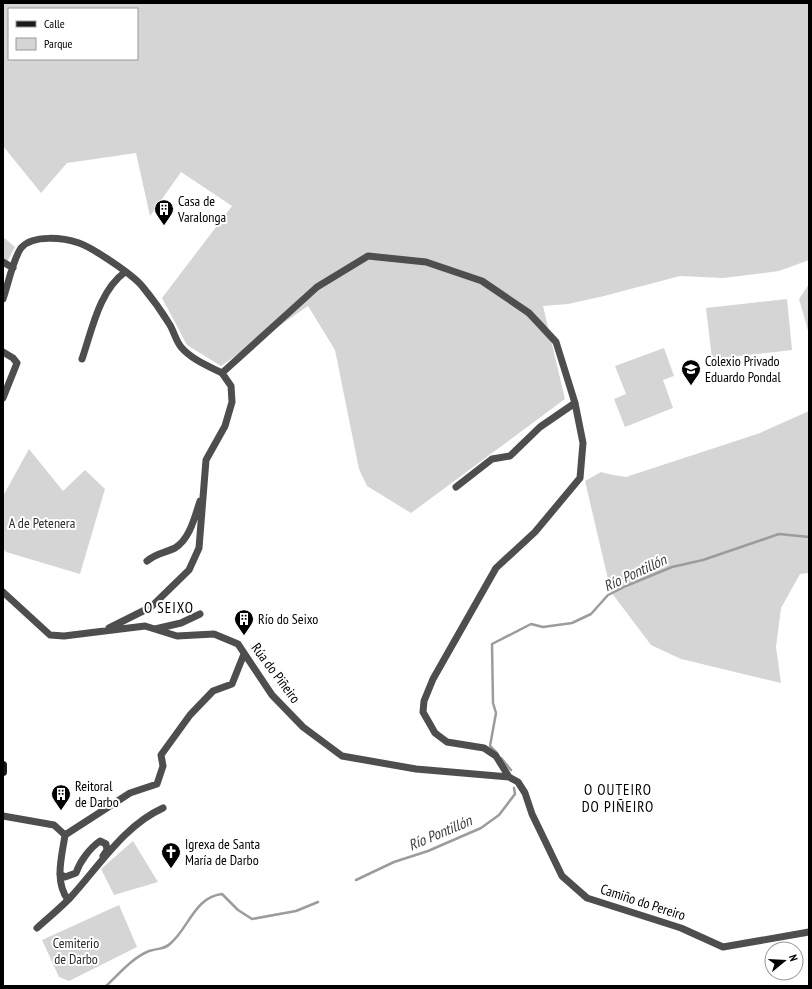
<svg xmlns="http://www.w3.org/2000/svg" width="812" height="989" viewBox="0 0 812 989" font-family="'PT Sans Narrow',sans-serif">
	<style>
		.green { fill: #d5d5d5; fill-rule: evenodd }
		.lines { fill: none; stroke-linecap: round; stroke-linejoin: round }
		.stream { stroke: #9c9c9c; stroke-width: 2.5 }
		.minor { stroke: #4e4e4e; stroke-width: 7 }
		.secondary { stroke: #1b1b1b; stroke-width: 8 }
		.labels { text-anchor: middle; stroke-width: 4; stroke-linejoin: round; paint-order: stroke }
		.poi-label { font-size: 14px; fill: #000; stroke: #fff; text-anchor: start }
		.park-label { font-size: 14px; fill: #2c2c2c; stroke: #fff }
		.street-label { font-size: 14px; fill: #000; stroke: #fff }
		.water-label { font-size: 15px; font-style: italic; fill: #3d3d3d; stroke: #fff }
		.neighbourhood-label { font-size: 15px; letter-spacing: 1px; fill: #000; stroke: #fff }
	</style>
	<rect width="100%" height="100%" fill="#fff"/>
	<!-- green -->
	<path class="green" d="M 3,3 L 809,3 L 809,260 L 779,271 L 723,278 L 680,276 L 604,296 L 568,304 L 543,306 L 565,399 L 411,513 L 367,486 L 359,469 L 335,350 L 308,306 L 221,366 L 187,345 L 162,298 L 232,206 L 181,172 L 150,216 L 136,153 L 67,163 L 41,193 L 3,146 ZM 9,9 L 137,9 L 137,59 L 9,59 Z
		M 3,237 L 15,247 L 7,262 L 3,260 Z
		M 809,284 L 809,334 L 799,299 Z
		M 787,299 L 792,350 L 712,359 L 706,308 Z
		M 664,348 L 674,376 L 663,380 L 673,408 L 625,427 L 614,399 L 626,394 L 615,366 Z
		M 809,411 L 809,573 L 800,574 L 781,608 L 776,647 L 781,683 L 681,659 L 651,645 L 611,592 L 585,481 L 601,472 L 613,475 L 626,477 L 760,433 Z
		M 29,449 L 63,491 L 85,470 L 105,489 L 80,574 L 6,552 L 3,548 L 3,496 Z
		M 133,841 L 158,882 L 114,895 L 101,869 Z
		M 119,905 L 137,947 L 69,981 L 59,977 L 42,940 Z"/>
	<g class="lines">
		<!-- stream -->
		<path class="stream" d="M 497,753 L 490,746 L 496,713 L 493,703 L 492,644 L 531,624 L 543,627 L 572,623 L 591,614 L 608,595 L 626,586 L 672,567 L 703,560 L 779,534 L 809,537
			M 501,758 L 511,770
			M 356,880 L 394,862 L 428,851 L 481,828 L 499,815 L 515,794 L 514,788
			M 106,986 C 119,974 132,958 149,951 C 158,948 164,950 171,943 C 189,927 195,897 222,894 L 238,910 L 252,919 L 296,911 L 318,902"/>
		<!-- minor -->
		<path class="minor" d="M 3,262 L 13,268
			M 3,299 C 8,285 13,259 21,248 C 33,234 64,238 79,243 C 93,248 132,274 142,286 C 152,298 162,312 170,325 C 174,332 176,341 181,347 C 191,359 208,366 222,373
			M 3,352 L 13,358 L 17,363 L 3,398
			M 82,359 C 92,330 99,291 125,272
			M 222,373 L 317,287 L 368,256 L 426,262 L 482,281 L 529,313 L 556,342 L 575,403 L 583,443 L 580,478 L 535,532 L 496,568 L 433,679 L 424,701 L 423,712 L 435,733 L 447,742 L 484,748 L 496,756 L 509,777
			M 456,487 L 492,459 L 510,456 L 540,427 L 575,403
			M 147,561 C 157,553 165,553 175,548 C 190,539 195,516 200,501
			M 3,592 L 50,635 L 64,636 L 145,626 L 177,636 L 214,634 L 238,644 L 272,695 L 303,727 L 342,756 L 416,769 L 509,777 L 518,782 L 525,793 L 532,814 L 562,876 L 587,898 L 681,928 L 723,947 L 809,932
			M 109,628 L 151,607 L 189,570 L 199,548 L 206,460 L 225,426 L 232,402 L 231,386 L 222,373
			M 155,629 L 181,623 L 200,614
			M 3,816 L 54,825 L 65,835
			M 65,835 L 130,793 L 157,784 L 163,766 L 161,755 L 190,715 L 213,691 L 232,684 L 244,654
			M 65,835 C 62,856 54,881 68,900
			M 60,874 L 65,877 L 76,873 C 80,861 90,848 100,841 L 106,844 L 107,850 L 103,856
			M 37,928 C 47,919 59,909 69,899 C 98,868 123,826 163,808"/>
		<!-- secondary -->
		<path class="secondary" d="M 3,765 L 3,772"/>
	</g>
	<!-- icons -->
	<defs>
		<g id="building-pin" transform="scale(1)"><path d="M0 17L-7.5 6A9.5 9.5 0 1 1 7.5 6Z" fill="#000" stroke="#fff"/><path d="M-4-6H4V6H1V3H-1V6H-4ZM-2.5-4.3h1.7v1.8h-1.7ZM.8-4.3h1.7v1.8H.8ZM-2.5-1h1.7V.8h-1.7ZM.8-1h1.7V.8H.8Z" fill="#fff"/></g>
		<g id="school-pin" transform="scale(1)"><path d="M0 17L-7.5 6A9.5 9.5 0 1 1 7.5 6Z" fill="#000" stroke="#fff"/><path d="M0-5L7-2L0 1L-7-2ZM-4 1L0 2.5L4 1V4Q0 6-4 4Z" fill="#fff"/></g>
		<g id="church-pin" transform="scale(1)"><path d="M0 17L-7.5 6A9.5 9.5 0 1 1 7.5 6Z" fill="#000" stroke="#fff"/><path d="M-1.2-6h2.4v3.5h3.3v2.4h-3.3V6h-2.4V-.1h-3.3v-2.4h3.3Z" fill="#fff"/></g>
	</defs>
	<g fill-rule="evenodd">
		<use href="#building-pin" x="164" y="209"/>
		<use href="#school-pin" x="691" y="369"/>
		<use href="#building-pin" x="244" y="619"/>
		<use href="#building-pin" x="61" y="794"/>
		<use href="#church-pin" x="171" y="852"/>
	</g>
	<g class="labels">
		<!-- poi labels -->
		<g class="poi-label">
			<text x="178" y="206">Casa de<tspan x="178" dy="16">Varalonga</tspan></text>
			<text x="705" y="366">Colexio Privado<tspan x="705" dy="16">Eduardo Pondal</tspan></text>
			<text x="258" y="624">Río do Seixo</text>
			<text x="75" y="791">Reitoral<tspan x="75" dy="16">de Darbo</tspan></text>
			<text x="185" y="849">Igrexa de Santa<tspan x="185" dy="16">María de Darbo</tspan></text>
		</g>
		<!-- park labels -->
		<g class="park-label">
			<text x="42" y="528">A de Petenera</text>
			<text x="76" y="948">Cemiterio<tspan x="76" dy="16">de Darbo</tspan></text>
		</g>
		<!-- street labels -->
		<g class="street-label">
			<text transform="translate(276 673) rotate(53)" y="5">Rúa do Piñeiro</text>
			<text transform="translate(643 902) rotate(18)" y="5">Camiño do Pereiro</text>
		</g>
		<!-- water labels -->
		<g class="water-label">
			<text transform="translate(635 573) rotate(-25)" y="5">Río Pontillón</text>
			<text transform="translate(440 833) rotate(-23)" y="5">Río Pontillón</text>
		</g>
		<!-- neighbourhood labels -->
		<g class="neighbourhood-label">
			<text x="169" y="613">O SEIXO</text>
			<text x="618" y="795">O OUTEIRO<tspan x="618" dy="17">DO PIÑEIRO</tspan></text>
		</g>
	</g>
	<!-- border -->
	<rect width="812" height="989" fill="none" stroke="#000000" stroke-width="8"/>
	<!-- legend -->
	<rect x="8" y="8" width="130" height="52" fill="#ffffff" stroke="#999999"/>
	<rect x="16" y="21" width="20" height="6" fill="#1b1b1b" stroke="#999999"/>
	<text x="44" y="28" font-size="12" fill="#000000">Calle</text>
	<rect x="16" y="38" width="20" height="12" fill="#d5d5d5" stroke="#999999"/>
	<text x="44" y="48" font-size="12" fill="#000000">Parque</text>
	<!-- north arrow -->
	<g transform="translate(784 961) rotate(72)"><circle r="19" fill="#ffffff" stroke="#999999"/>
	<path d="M0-3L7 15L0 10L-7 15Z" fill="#000000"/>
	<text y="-6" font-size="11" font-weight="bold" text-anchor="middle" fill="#000000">N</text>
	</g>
</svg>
